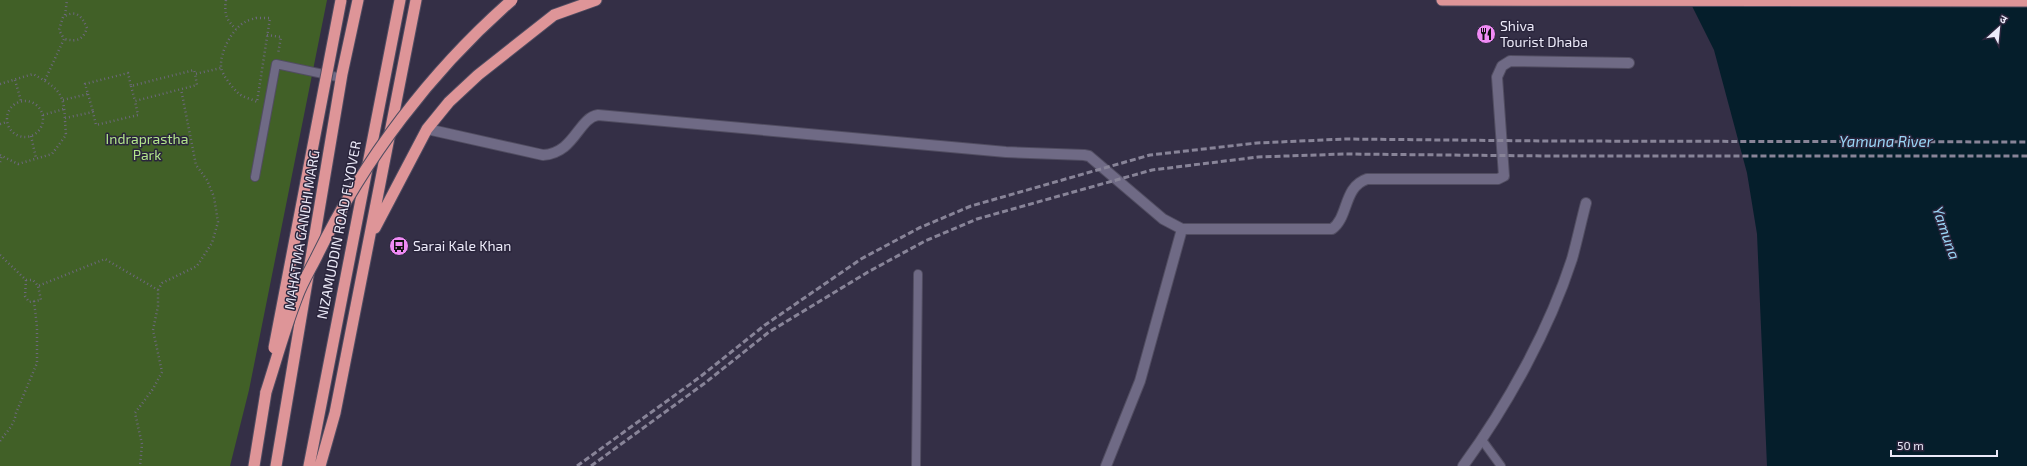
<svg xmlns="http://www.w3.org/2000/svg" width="2027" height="466" viewBox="0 0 2027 466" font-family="'Exo 2','Noto Sans Devanagari',sans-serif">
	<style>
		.green { fill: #416027 }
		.water { fill: #051e2b }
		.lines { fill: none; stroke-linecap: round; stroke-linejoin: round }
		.service-casing { stroke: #514d61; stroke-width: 10 }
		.minor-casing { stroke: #514d61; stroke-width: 12 }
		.trunk-casing { stroke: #514d61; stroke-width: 13 }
		.path { stroke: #6c687c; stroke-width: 2.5; stroke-dasharray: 1 3; stroke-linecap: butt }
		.service { stroke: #6f6a85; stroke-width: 8 }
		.minor { stroke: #6f6a85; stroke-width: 10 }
		.trunk { stroke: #de9598; stroke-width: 11 }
		.rail { stroke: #888498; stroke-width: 3; stroke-dasharray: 6 3; stroke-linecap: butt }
		.trunk-bridge-casing { stroke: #514d61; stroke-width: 13; stroke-linecap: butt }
		.trunk-bridge { stroke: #de9598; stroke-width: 11 }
		.labels { text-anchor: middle; stroke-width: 3; stroke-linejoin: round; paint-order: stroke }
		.poi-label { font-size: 14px; fill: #eceaf9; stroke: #2a253c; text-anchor: start }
		.park-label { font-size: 14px; fill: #b3e58c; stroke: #2a253c }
		.street-label { font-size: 14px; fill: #eceaf9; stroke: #2a253c }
		.water-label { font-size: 15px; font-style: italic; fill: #9ad6f7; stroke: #2a253c }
	</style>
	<rect width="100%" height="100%" fill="#342f46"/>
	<!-- green -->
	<path class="green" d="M 0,0 L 327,0 L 249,390 L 230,466 L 0,466 Z"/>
	<!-- water -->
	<path class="water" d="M 1689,0 L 2027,0 L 2027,466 L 1767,466 L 1757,234 L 1747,173 L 1714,50 Z"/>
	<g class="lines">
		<!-- service casing -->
		<g class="service-casing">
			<path id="service" d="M 255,177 L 276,64 L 342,78
				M 1482,440 L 1501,466
				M 916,466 L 918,274"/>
		</g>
		<!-- minor casing -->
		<g class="minor-casing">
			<path id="minor" d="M 427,129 L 543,155 C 575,153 578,118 598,115 L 1006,152 L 1084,155 L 1089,156 L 1163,219 L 1182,229 L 1332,229 C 1349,217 1343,187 1367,179 L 1498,179 L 1504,176 L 1497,77 L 1502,66 L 1510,61 L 1629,63
				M 1106,466 L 1140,381 L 1182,229
				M 1463,466 C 1507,406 1549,330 1572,259 C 1577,241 1581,222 1586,203"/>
		</g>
		<!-- trunk casing -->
		<g class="trunk-casing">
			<path id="trunk" d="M 1442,0 L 2027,1
				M 375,228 L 427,129 L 449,102 L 478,75 L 554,15 L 596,0
				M 254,466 L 266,392
				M 276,466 L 342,74 L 358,0
				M 309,466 L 400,0
				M 320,466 L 335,413 L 416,0"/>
		</g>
		<!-- path -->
		<path class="path" d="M 226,0 C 224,13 226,20 236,29
			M 65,15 L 67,0
			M 256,18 L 270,18 L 257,102 C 252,99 242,97 238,93 C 232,87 222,75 221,67 C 220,52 232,29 245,22 C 248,20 253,19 256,18 Z
			M 267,35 L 281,37 L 278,54
			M 15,80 L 21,101
			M 45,80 L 64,39 L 59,30 L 63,17 C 76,9 82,16 87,28 C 83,40 77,42 64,39
			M 0,84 L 33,74 C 68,93 63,98 66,135 L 52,154 L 18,164 L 0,155
			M 131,86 L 135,101
			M 88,94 L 93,112
			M 63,100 L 88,94 L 85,84 L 128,73 L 131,86 L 194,70 L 195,74 L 221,68
			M7 119a18 18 0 1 1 36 0a18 18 0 1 1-36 0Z
			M 43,115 L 64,109
			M 65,118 L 93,112 L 96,125 L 138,115 L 135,101 L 197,85 L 195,74
			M 0,124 L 7,122
			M 31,136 L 36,158
			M 0,162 L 2,156
			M 0,255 L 26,280 L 33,280 L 38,286 L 105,259 L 158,290 L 158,306 L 153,330 L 162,372 L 153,389 L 135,413 L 142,444 L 140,466
			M 26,280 L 25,296 L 29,302 L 41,300 L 38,286
			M 158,290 L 162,283 L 197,266 L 212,243 L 218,222 L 214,197 L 207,180 L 196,165 L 181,89
			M 0,441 C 7,431 14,426 16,413 L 37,363 L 37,327 L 34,301"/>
		<!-- service -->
		<use href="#service" class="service"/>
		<!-- minor -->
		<use href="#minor" class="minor"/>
		<!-- trunk -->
		<use href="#trunk" class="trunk"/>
		<!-- rail -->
		<path class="rail" d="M 577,466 L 700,377 L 765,325 L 861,259 L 919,228 L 971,206 L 1150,155 L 1257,143 L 1345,139 L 1549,141 L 2027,142
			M 591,466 L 705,383 L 769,332 L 868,272 L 925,241 L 977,219 L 1152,170 L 1258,157 L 1345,154 L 1549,156 L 2027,156"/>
		<!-- trunk-bridge casing -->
		<g class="trunk-bridge-casing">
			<path id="trunk-bridge" d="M 274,348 L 341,0
				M 266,392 C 276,361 285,328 297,297 C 302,283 310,270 317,256 C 364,159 431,71 512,0"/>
		</g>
		<!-- trunk-bridge -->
		<use href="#trunk-bridge" class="trunk-bridge"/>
	</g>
	<!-- icons -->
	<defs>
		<g id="restaurant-disc" transform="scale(1)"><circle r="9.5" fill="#f08bf5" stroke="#2a253c"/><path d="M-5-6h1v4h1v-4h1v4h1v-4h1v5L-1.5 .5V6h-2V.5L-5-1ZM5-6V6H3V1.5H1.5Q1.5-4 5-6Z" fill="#111"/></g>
		<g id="bus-disc" transform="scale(1)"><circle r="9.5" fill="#f08bf5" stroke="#2a253c"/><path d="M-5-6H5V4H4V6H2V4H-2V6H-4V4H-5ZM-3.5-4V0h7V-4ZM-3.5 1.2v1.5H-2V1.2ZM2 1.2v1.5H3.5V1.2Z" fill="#111"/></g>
	</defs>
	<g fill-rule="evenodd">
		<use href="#restaurant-disc" x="1486" y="34"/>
		<use href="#bus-disc" x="399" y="246"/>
	</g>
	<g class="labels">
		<!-- poi labels -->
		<g class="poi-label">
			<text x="1500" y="31">Shiva<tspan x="1500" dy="16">Tourist Dhaba</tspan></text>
			<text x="413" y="251">Sarai Kale Khan</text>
		</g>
		<!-- park labels -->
		<g class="park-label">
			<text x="147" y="144">Indraprastha<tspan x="147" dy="16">Park</tspan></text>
		</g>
		<!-- street labels -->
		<g class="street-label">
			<text transform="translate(302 230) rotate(-81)" y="5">MAHATMA GANDHI MARG</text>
			<text transform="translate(339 230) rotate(-79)" y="5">NIZAMUDDIN ROAD FLYOVER</text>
		</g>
		<!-- water labels -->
		<g class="water-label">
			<text x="1886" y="147">Yamuna River</text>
			<text transform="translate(1946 233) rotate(71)" y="5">Yamuna</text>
		</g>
	</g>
	<!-- north arrow -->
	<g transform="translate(1999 28) rotate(27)" stroke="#2a253c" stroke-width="3" paint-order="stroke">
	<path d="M0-3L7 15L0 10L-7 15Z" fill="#eceaf9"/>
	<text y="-6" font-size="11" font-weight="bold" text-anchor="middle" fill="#eceaf9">उ</text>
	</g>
	<!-- scale -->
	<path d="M1891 450v6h106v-6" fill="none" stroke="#eceaf9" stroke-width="2"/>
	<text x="1897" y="450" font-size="12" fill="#eceaf9" stroke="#2a253c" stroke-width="3" paint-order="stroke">50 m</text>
</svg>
